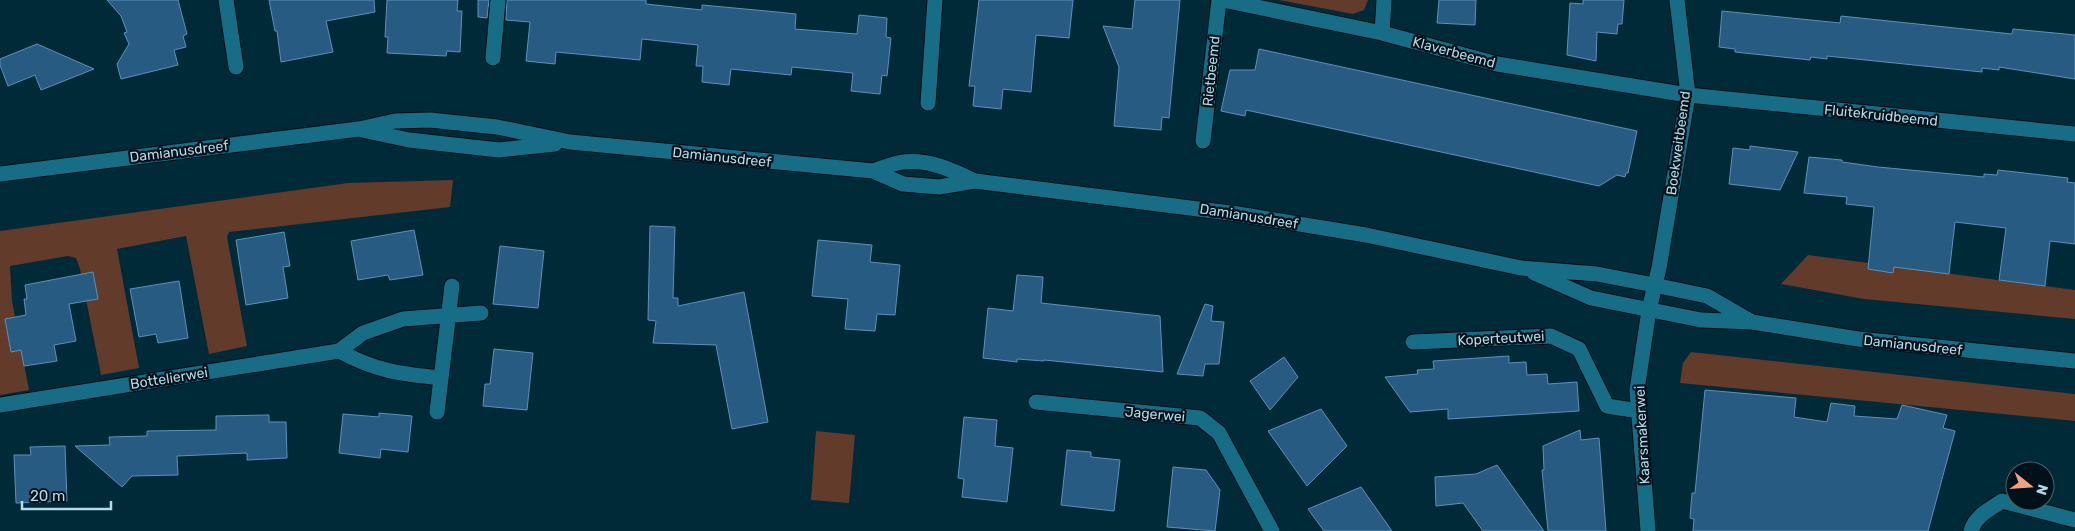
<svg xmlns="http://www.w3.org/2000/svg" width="2075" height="531" viewBox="0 0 2075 531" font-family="Rubik,sans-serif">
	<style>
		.green { fill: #623b2a }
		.building { fill: #275b82; stroke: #5b91bb }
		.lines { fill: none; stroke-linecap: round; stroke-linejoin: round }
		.minor-casing { stroke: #001119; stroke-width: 17 }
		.tertiary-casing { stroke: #001119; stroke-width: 17 }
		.minor { stroke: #186d86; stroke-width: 15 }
		.tertiary { stroke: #186d86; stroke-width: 15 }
		.labels { text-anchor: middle; stroke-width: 4.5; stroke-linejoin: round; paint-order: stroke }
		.street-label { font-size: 14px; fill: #b5d9e7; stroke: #001119 }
	</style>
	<rect width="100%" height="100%" fill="#002a37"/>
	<!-- green -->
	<path class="green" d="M 1279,0 L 1368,0 L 1364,10 L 1353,14 Z
		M 453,180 L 450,207 L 229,232 L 227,237 L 247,346 L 209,354 L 186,236 L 117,249 L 139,368 L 101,375 L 80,269 L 76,258 L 68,256 L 10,266 L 12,301 L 29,390 L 0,395 L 0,231 L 348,183 Z
		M 1808,255 L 2075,290 L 2075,319 L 1864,299 L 1781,284 Z
		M 1691,352 L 2075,394 L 2075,421 L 1680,383 L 1683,363 Z
		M 816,431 L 855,435 L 849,503 L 811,500 Z"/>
	<!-- building -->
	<path class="building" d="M 107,0 L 178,0 L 187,34 L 183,36 L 186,47 L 174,50 L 178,65 L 121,79 L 117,64 L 129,44 L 124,33 L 127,32 L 121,16 Z
		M 269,0 L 374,0 L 375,12 L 326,21 L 333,52 L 281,62 L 277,31 L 275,31 Z
		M 387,0 L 458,0 L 457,11 L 462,11 L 460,52 L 447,51 L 446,56 L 387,53 L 388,37 L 385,37 Z
		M 478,0 L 489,0 L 487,18 L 478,17 Z
		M 507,0 L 646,0 L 646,4 L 702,10 L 702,5 L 777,12 L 796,14 L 795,29 L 857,34 L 859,15 L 887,18 L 886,37 L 891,38 L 887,76 L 882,75 L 880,94 L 851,91 L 853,73 L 792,67 L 791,75 L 731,69 L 729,85 L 702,82 L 703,66 L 696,66 L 698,45 L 642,39 L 640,60 L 556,52 L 555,64 L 526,61 L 530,22 L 506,20 Z
		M 979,0 L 1073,0 L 1069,38 L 1036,35 L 1031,92 L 1003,89 L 1001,109 L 973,106 L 975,86 L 969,86 Z
		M 1135,0 L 1180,0 L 1169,118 L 1162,117 L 1161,130 L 1114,126 L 1119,67 L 1103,26 L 1132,29 Z
		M 1439,0 L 1476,0 L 1475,25 L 1437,23 Z
		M 1583,0 L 1624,0 L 1622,24 L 1618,24 L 1617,34 L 1597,32 L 1596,61 L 1567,55 L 1570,3 L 1583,4 Z
		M 1722,11 L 1840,23 L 1841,16 L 2012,34 L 2013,29 L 2075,35 L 2075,79 L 1999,67 L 1999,70 L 1982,68 L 1982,72 L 1827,56 L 1827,59 L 1811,57 L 1810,60 L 1735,52 L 1735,49 L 1719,47 Z
		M 37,44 L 94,69 L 41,90 L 35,75 L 8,86 L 0,65 L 0,59 Z
		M 1259,49 L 1637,131 L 1628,173 L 1626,173 L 1625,177 L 1617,175 L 1599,186 L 1246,110 L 1245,116 L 1221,111 L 1230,70 L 1255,70 Z
		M 1750,146 L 1798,152 L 1780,190 L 1729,184 L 1733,148 L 1750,150 Z
		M 1809,157 L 1842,160 L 1842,162 L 1878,167 L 1984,177 L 1984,174 L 1997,175 L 1998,170 L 2068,178 L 2067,182 L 2075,183 L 2075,244 L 2050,241 L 2045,286 L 1999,280 L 2006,228 L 1955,222 L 1949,274 L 1894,267 L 1893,273 L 1868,269 L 1874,207 L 1846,204 L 1847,197 L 1804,193 Z
		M 650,226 L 675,227 L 673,298 L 678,298 L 678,306 L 744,292 L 768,422 L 732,429 L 716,345 L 653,343 L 656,321 L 648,320 Z
		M 414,230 L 423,275 L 390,280 L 388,275 L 358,280 L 351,241 Z
		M 284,232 L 290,266 L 283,267 L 288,298 L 246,305 L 236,240 Z
		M 818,240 L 872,245 L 870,262 L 900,265 L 895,315 L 877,314 L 875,331 L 845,329 L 848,299 L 812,296 Z
		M 500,246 L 544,251 L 538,308 L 493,304 Z
		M 93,272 L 98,299 L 69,304 L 76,341 L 54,345 L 57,361 L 24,366 L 21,350 L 11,352 L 5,319 L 26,315 L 24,299 L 27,299 L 25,285 Z
		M 1017,275 L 1043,277 L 1041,303 L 1160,316 L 1163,372 L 1044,360 L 1044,361 L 1017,359 L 1017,362 L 983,358 L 988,308 L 1013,311 Z
		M 179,281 L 188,338 L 158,343 L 156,334 L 139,337 L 130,289 Z
		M 1205,304 L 1213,306 L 1211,321 L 1224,322 L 1219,364 L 1205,364 L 1203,376 L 1177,374 Z
		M 494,349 L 533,353 L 527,410 L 483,406 L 485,384 L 490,384 Z
		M 1509,356 L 1509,363 L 1526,362 L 1527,375 L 1547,374 L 1548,384 L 1577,382 L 1579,411 L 1448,419 L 1448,409 L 1410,412 L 1385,377 L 1418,374 L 1417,370 L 1434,369 L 1433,361 Z
		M 1284,357 L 1298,377 L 1270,410 L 1250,381 Z
		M 1705,390 L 1796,398 L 1794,417 L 1827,422 L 1831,403 L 1855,406 L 1854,416 L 1897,419 L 1902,405 L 1947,415 L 1943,428 L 1955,431 L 1928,531 L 1693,531 L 1694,519 L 1690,518 L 1692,493 L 1695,493 Z
		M 1321,409 L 1347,446 L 1307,486 L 1268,431 Z
		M 379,413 L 412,416 L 408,452 L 381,449 L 380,458 L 339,453 L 343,414 L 379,417 Z
		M 269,415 L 269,422 L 286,422 L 287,458 L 247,460 L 247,453 L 177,456 L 178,475 L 132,476 L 122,487 L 75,446 L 110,445 L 109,437 L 147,436 L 147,431 L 216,430 L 216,416 Z
		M 964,417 L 997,420 L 995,446 L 1013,448 L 1007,502 L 962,497 L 964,479 L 958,478 Z
		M 1580,430 L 1581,440 L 1599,438 L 1606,531 L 1548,531 L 1542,470 L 1544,470 L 1543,446 Z
		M 65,446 L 67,501 L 16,503 L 14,455 L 31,455 L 30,447 Z
		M 1067,450 L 1091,452 L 1091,457 L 1120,460 L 1114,511 L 1061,505 Z
		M 1497,465 L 1544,531 L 1483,531 L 1463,503 L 1436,506 L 1435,477 L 1476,474 Z
		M 1173,467 L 1206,470 L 1220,490 L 1215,531 L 1167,527 Z
		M 1361,487 L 1392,531 L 1324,531 L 1308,509 Z"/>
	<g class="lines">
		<!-- minor casing -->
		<g class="minor-casing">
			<path id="minor" d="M 226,0 L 236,67
				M 1223,0 L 1382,33 L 1497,64 L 1688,95 L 2075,134
				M 1382,33 L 1384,0
				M 493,58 L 498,0
				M 928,103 L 935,0
				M 1203,141 L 1219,0
				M 1413,342 L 1551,336 L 1579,349 L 1607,406 L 1639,411
				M 339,351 C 376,371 400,374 441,378
				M 1036,402 L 1200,418 L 1219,433 L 1272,531
				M 0,405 L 339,351 L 363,333 L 403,319 L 481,313
				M 437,412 L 452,286
				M 1648,531 L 1637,390 L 1649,310 L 1659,268 L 1688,95 L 1677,0
				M 1971,531 C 1975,516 1990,509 2002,501 L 2075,520"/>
		</g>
		<!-- tertiary casing -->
		<g class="tertiary-casing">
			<path id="tertiary" d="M 362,130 L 409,140 L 499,150 L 555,144
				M 873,171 C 883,168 893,163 903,162 C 929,159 952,170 975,181
				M 0,174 L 359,129 L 395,121 L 430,120 L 497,127 L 570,142 L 873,171 L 903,184 L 939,187 L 975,181 L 1238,214 L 1366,235 L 1521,268 L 1597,274 L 1654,285 L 1707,296 L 1752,322
				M 1534,273 L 1591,298 L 1701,320 L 1752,322 L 1858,339 L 2075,361"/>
		</g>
		<!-- minor -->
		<use href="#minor" class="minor"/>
		<!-- tertiary -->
		<use href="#tertiary" class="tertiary"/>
	</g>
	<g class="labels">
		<!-- street labels -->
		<g class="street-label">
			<text transform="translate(1454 52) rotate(15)" y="5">Klaverbeemd</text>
			<text transform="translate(1211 71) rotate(-84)" y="5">Rietbeemd</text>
			<text transform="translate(1881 115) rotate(6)" y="5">Fluitekruidbeemd</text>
			<text transform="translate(1678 143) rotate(-82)" y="5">Boekweitbeemd</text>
			<text transform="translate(179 151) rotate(-7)" y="5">Damianusdreef</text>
			<text transform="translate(722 157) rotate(6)" y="5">Damianusdreef</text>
			<text transform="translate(1249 216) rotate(9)" y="5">Damianusdreef</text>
			<text transform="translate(1501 338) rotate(-3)" y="5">Koperteutwei</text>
			<text transform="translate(1913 345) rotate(6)" y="5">Damianusdreef</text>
			<text transform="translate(169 378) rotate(-9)" y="5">Bottelierwei</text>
			<text transform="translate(1155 414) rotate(5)" y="5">Jagerwei</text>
			<text transform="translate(1642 435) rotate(-93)" y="5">Kaarsmakerwei</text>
		</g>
	</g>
	<!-- north arrow -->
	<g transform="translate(2030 486) rotate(107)"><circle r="24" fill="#001119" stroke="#48616b"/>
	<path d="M0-4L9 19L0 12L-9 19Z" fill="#f2a17e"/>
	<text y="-8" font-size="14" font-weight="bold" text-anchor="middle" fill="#b5d9e7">N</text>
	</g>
	<!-- scale -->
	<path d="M22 501v8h89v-8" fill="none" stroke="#b5d9e7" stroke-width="2.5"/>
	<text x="30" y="501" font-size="15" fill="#b5d9e7" stroke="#001119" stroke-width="4" paint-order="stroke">20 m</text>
</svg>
